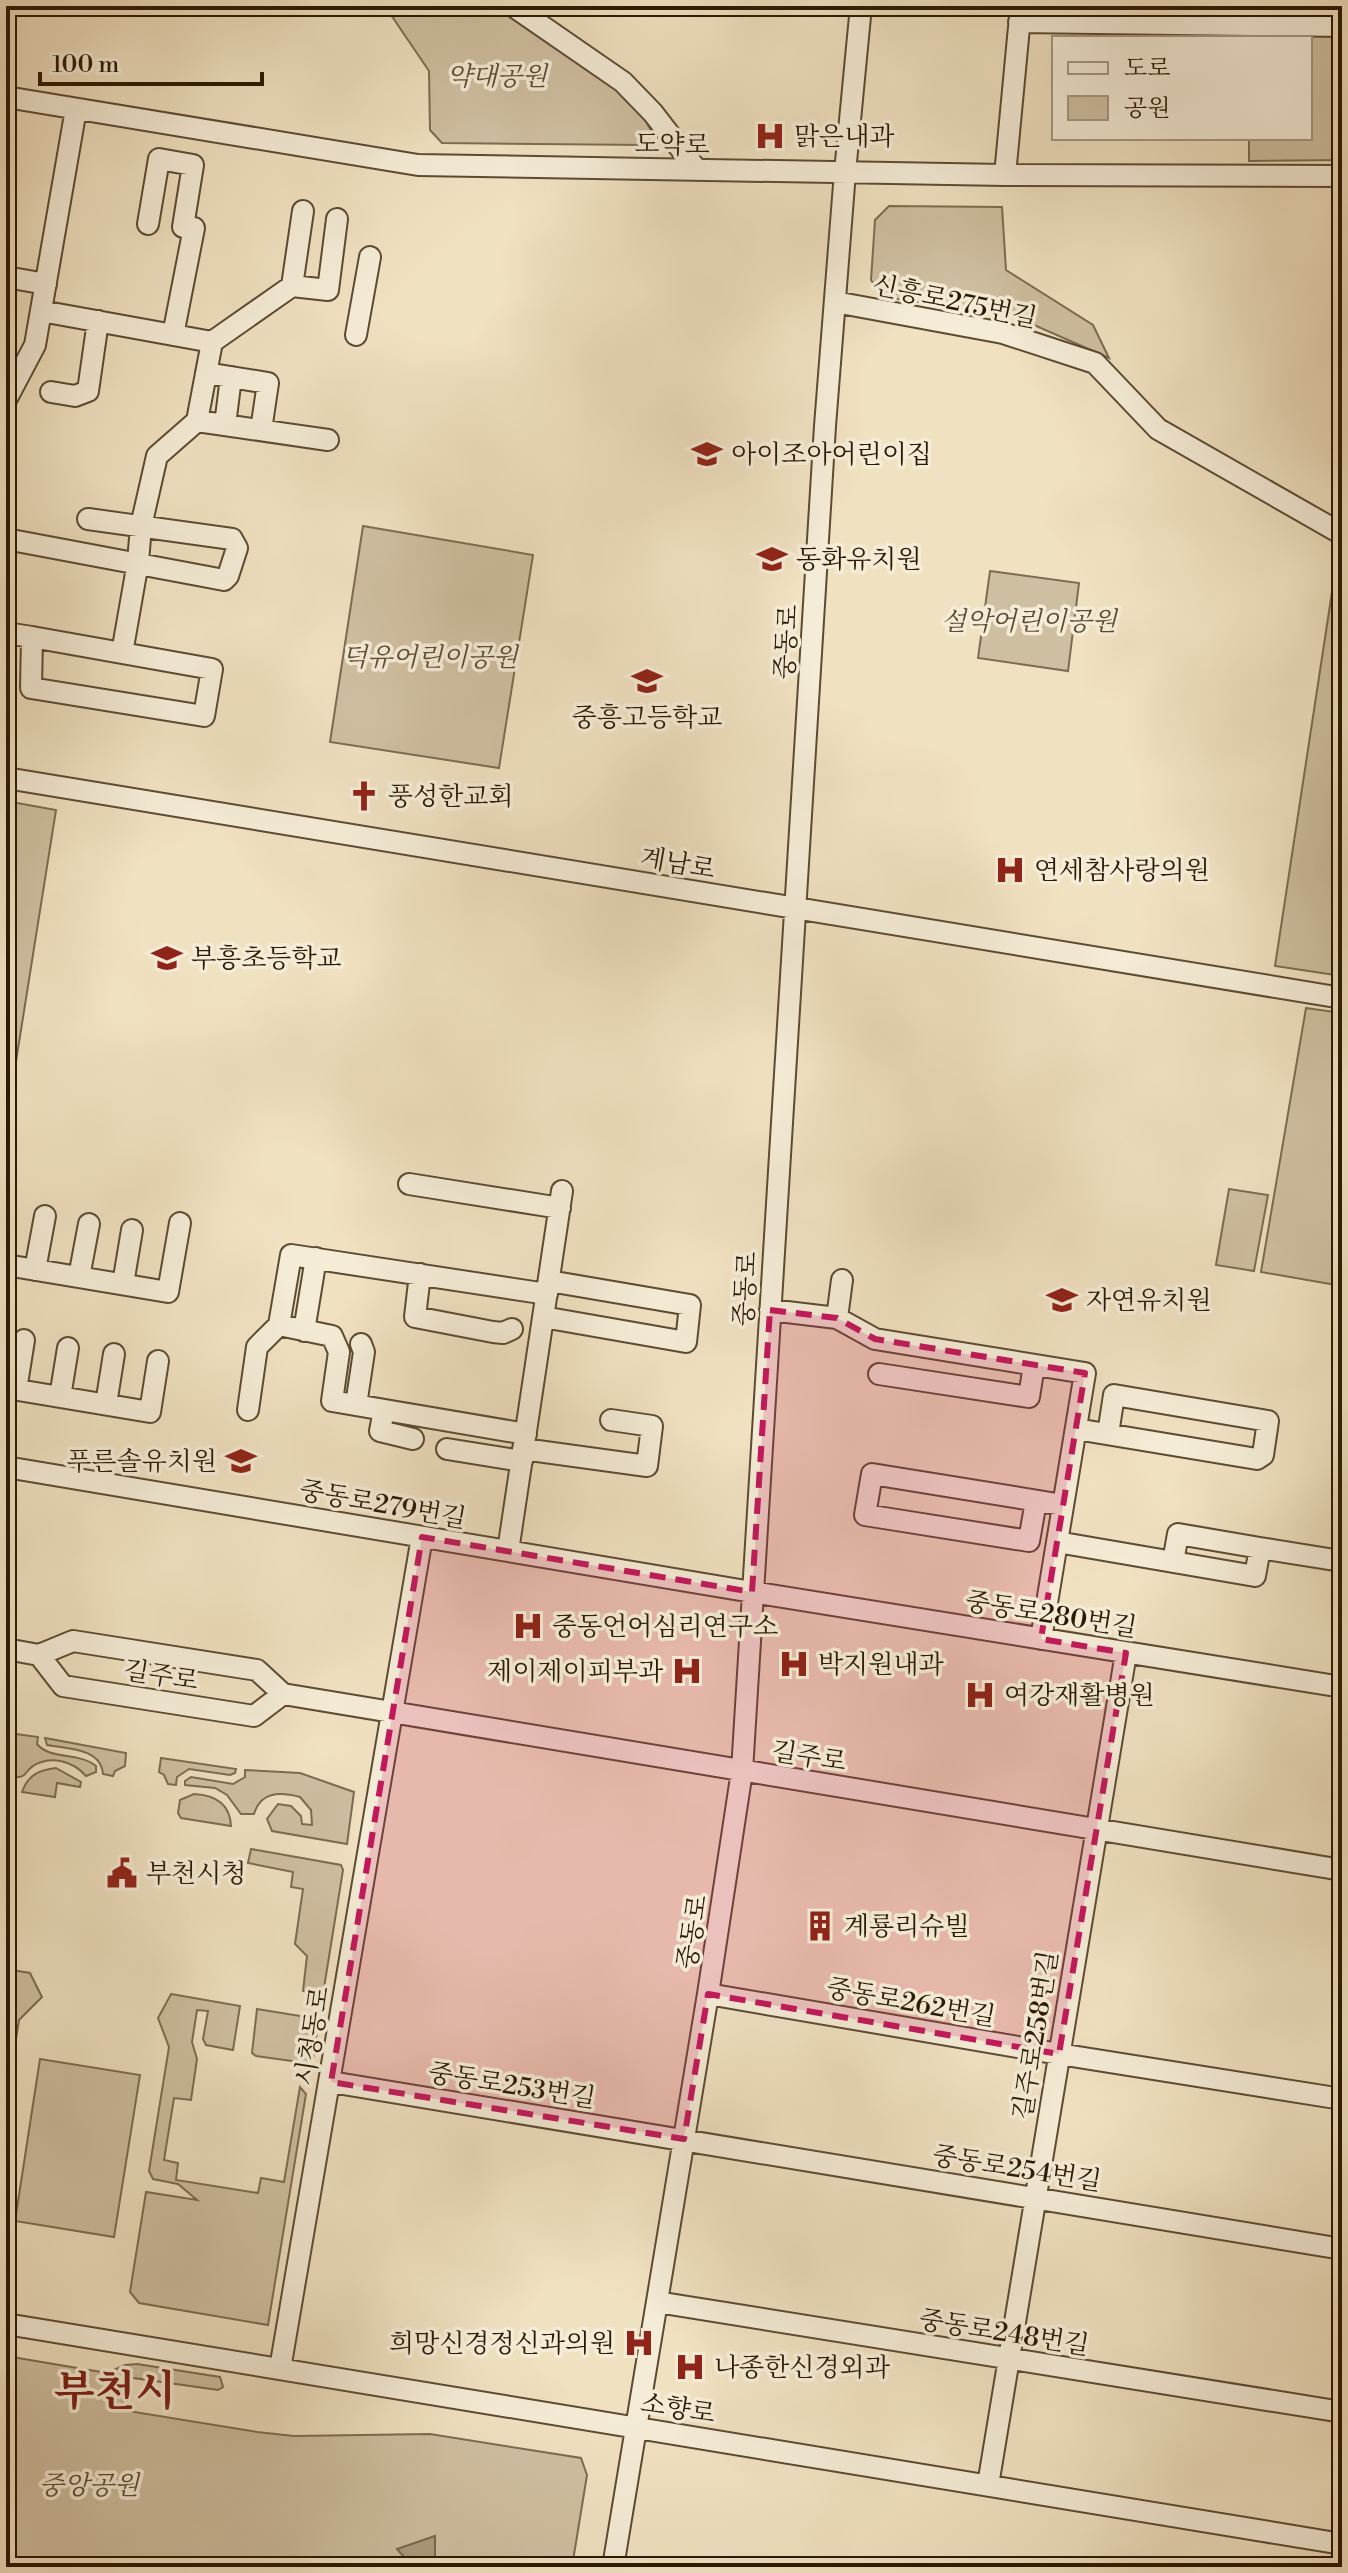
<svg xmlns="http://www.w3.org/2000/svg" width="1348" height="2573" viewBox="0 0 1348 2573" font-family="'Libre Bodoni','Noto Serif KR',serif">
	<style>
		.green { fill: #cfbfa1; stroke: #7d6c52; stroke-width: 2 }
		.water { fill: #ad9d80; stroke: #79684e; stroke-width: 2 }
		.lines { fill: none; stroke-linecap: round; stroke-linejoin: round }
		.minor-casing { stroke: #5c4b32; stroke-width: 24 }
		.minor { stroke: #f5ecd7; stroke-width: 20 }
		.marked { fill: #c2185b; fill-opacity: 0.2; stroke: #c2185b; stroke-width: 6; stroke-dasharray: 16 10; stroke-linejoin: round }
		.labels { text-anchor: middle; stroke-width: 7; stroke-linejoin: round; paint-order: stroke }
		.park-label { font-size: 26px; font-style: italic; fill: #5c4b32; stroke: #f5ecd7 }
		.poi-label { font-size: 26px; fill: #2b1903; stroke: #f5ecd7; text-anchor: start }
		.street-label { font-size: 26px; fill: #2b1903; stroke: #f5ecd7 }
		.town-label { font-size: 42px; font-weight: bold; fill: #7a1f14; stroke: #f5ecd7 }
	</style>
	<rect width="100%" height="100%" fill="#f0e1c1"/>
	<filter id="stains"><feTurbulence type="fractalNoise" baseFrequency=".0025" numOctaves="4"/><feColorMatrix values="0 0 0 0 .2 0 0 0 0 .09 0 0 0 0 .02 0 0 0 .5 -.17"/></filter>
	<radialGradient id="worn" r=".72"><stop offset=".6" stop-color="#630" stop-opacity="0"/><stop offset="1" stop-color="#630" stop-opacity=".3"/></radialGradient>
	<!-- green -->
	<path class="green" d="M 385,6 L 513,6 L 623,82 L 652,132 L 646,145 L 442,143 L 430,130 L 429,71 Z
		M 1249,33 L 1342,34 L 1342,160 L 1249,161 L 1249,138 L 1310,138 L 1310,38 L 1249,38 Z
		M 889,206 L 1002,207 L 1006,270 L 1093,325 L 1109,358 L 1009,314 L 883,297 L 871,280 L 875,220 Z
		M 363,526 L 533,555 L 499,768 L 330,742 Z
		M 1339,546 L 1342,548 L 1342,976 L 1275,966 Z
		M 990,571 L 1079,583 L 1068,671 L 978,658 Z
		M 6,801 L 56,810 L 14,1074 L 6,1072 Z
		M 1306,1008 L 1342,1013 L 1342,1286 L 1261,1272 Z
		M 1229,1189 L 1268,1195 L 1254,1271 L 1216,1265 Z
		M 16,1734 L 38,1737 L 37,1744 C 50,1760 79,1752 96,1766 L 96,1772 L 86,1776 C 73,1761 51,1755 33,1766 C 27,1769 26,1777 19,1777 C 17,1777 7,1775 6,1775 L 6,1735 Z
		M 45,1738 L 126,1753 L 125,1766 L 115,1771 L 113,1776 L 103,1774 C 101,1748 68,1749 47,1745 Z
		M 161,1758 L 236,1769 L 235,1773 L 230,1775 L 189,1769 L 177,1777 L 176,1785 L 168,1784 L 164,1775 L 159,1772 Z
		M 56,1768 L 81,1782 L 80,1787 L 57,1783 L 55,1797 L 22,1792 C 28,1775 39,1770 56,1768 Z
		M 245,1770 L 300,1773 L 354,1792 L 347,1844 L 272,1831 L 267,1819 L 278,1804 L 291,1806 L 301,1816 L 302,1824 L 312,1825 L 311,1810 L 300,1797 C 280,1792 261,1791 254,1814 L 241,1814 L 227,1795 L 215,1788 L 185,1785 L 185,1781 L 191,1777 L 233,1784 L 245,1777 Z
		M 194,1794 C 215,1795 230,1804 231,1826 L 181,1818 L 178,1813 L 180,1800 Z
		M 251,1849 L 341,1865 L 343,1870 L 323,1994 L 303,1991 L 307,1956 L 295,1944 L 303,1889 L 291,1887 L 293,1872 L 248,1863 Z
		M 6,1969 L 30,1973 L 42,1997 L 19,2020 L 6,2104 L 6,2006 L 10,1978 L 6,1977 Z
		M 171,1994 L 240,2006 L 233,2050 L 206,2045 L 203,2039 L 208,2011 L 197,2010 L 192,2042 L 197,2059 L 191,2100 L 174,2098 L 164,2160 L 178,2163 L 176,2180 L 258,2193 L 261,2178 L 284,2182 L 300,2087 L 306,2094 L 268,2325 L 139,2303 L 130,2292 L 146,2192 L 197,2200 L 178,2184 L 153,2179 L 149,2171 L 169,2047 L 158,2018 Z
		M 257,2009 L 319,2019 L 313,2059 L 306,2063 L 256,2056 L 252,2053 Z
		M 40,2059 L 140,2075 L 114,2237 L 15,2221 Z
		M 6,2356 L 107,2373 L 125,2365 L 137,2364 L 220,2377 L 223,2387 L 218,2390 L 126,2377 L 122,2410 L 257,2432 L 294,2436 L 430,2434 L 581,2458 L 587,2475 L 572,2567 L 6,2567 Z"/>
	<!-- water -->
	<path class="water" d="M 435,2536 L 435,2567 L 407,2567 L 404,2557 L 397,2549 Z"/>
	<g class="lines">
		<!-- minor casing -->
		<g class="minor-casing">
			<path id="minor" d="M 513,6 L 623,82 L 653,113 L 697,170
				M 1019,22 L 1342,26
				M 6,97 L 418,165 L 1005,175 L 1342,176
				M 1005,175 L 1021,6
				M 148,224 L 159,159 L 193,165 L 183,227 L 194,228 L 173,335
				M 6,277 L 46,284
				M 292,286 L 328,290 L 337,219
				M 835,302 L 1003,333 L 1095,363 L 1158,429 L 1342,534
				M 41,311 L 212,342 L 292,286 L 303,211
				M 356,335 L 370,257
				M 206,373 L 268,383 L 261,430
				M 51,392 L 75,396 L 88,391 L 98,321
				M 6,400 L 35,345 L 76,109
				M 197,421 L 212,342
				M 225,425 L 231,377
				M 6,539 L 224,580 L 228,576 L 237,548 L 232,539 L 88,519
				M 6,633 L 32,637 L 212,669 L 204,716 L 31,688 L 32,637
				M 122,653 L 138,562 L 141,526 L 157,456 L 197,421 L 328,440
				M 6,778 L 1342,998
				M 409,1184 L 560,1208
				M 6,1265 L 168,1292 L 180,1223
				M 35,1270 L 45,1216
				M 420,1274 L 415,1317 L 493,1332 L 503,1333 L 512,1329
				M 79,1277 L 89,1224
				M 123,1284 L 132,1230
				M 770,1310 L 837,1318 L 875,1339 L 1085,1373 L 1041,1639
				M 543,1317 L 686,1342 L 690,1305 L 549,1281
				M 837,1318 L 842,1280
				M 279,1325 L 332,1336 L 339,1352 L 332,1401 L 526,1434
				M 304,1331 L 316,1258
				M 879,1374 L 1029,1397 L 1034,1365
				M 6,1388 L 150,1412 L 158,1361
				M 16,1390 L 24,1340
				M 60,1397 L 68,1348
				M 106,1404 L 114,1354
				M 356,1405 L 364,1352 L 361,1344
				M 248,1410 L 257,1347 L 279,1325 L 291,1255 L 547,1294
				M 384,1410 L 380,1431 L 413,1439
				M 1076,1429 L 1257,1459 L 1263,1455 L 1268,1421 L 1114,1395 L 1108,1434
				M 447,1449 L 522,1461
				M 523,1449 L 647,1466 L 652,1426 L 611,1420
				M 6,1467 L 752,1592 L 1342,1687
				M 1036,1501 L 1029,1541 L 865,1515 L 872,1474 L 1063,1505
				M 1057,1542 L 1255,1576 L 1260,1548 L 1178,1534 L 1173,1562
				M 1260,1548 L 1341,1561
				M 508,1551 L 562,1191
				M 6,1649 L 39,1655 L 73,1641 L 257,1670 L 283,1694 L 1342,1870
				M 39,1655 L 63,1686 L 254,1716 L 283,1694
				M 708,1994 L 1059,2054 L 1342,2099
				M 331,2082 L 1342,2249
				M 657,2302 L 1342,2412
				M 6,2324 L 1342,2544
				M 280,2369 L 422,1537
				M 988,2485 L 1126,1653
				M 613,2567 L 708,1994 L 742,1771 L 825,426 L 845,172 L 861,6"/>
		</g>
		<!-- minor -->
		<use href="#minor" class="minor"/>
	</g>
	<!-- marked area -->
	<path class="marked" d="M 770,1310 L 837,1318 L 875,1339 L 1085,1373 L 1041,1639 L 1126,1653 L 1059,2054 L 708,1994 L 684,2139 L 331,2082 L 422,1537 L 752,1592 Z"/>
	<!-- icons -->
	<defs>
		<g id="hospital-bare" transform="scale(2.4)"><path d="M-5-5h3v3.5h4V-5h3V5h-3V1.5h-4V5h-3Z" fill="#8f2418" stroke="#f5ecd7" stroke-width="2.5" paint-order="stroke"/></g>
		<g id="school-bare" transform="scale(2.4)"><path d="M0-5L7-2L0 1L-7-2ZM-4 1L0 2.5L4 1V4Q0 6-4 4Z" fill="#8f2418" stroke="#f5ecd7" stroke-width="2.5" paint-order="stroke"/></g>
		<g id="church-bare" transform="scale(2.4)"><path d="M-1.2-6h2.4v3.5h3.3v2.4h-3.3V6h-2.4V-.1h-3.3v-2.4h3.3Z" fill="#8f2418" stroke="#f5ecd7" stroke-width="2.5" paint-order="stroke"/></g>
		<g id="civic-bare" transform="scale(2.4)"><path d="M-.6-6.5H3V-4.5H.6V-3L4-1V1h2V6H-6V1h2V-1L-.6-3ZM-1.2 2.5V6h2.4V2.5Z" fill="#8f2418" stroke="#f5ecd7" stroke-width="2.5" paint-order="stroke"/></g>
		<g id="building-bare" transform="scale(2.4)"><path d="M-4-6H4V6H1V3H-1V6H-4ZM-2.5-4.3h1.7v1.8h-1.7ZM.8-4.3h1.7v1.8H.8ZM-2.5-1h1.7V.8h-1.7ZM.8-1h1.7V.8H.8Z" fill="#8f2418" stroke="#f5ecd7" stroke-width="2.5" paint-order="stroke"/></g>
	</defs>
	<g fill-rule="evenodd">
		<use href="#hospital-bare" x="770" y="136"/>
		<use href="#school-bare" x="707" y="454"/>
		<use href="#school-bare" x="772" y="559"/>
		<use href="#school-bare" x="647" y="681"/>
		<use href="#church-bare" x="364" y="796"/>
		<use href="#hospital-bare" x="1010" y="870"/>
		<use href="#school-bare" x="167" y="958"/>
		<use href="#school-bare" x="1062" y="1300"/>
		<use href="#school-bare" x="241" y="1461"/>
		<use href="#hospital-bare" x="528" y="1626"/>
		<use href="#hospital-bare" x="794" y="1664"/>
		<use href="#hospital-bare" x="687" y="1671"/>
		<use href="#hospital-bare" x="980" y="1695"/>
		<use href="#civic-bare" x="122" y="1873"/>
		<use href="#building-bare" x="820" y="1926"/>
		<use href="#hospital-bare" x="639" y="2343"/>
		<use href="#hospital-bare" x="690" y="2367"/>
	</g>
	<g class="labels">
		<!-- park labels -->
		<g class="park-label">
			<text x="497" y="85">약대공원</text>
			<text x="1029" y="630">설악어린이공원</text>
			<text x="430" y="666">덕유어린이공원</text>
			<text x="89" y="2494">중앙공원</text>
		</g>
		<!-- poi labels -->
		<g class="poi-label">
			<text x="794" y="145">맑은내과</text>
			<text x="731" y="463">아이조아어린이집</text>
			<text x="796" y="568">동화유치원</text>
			<text x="647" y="726" text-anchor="middle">중흥고등학교</text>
			<text x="388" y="805">풍성한교회</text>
			<text x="1034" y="879">연세참사랑의원</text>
			<text x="191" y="967">부흥초등학교</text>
			<text x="1086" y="1309">자연유치원</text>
			<text x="217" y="1470" text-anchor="end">푸른솔유치원</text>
			<text x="552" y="1635">중동언어심리연구소</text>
			<text x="818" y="1673">박지원내과</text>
			<text x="663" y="1680" text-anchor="end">제이제이피부과</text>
			<text x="1004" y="1704">여강재활병원</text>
			<text x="146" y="1882">부천시청</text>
			<text x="844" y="1935">계룡리슈빌</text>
			<text x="615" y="2352" text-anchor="end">희망신경정신과의원</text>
			<text x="714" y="2376">나종한신경외과</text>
		</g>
		<!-- street labels -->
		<g class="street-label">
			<text transform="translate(672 144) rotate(1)" y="9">도약로</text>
			<text transform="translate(955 301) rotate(12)" y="9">신흥로275번길</text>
			<text transform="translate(786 642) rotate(-87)" y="9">중동로</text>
			<text transform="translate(678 863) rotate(10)" y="9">계남로</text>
			<text transform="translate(745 1289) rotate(-87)" y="9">중동로</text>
			<text transform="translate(383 1504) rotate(10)" y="9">중동로279번길</text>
			<text transform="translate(1051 1614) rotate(9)" y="9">중동로280번길</text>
			<text transform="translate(161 1675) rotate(9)" y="9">길주로</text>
			<text transform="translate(809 1756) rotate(9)" y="9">길주로</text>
			<text transform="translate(692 1932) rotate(-81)" y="9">중동로</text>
			<text transform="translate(911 2002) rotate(10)" y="9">중동로262번길</text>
			<text transform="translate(1035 2035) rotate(-81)" y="9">길주로258번길</text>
			<text transform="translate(312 2036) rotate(-81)" y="9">시청동로</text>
			<text transform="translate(512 2085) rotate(9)" y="9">중동로253번길</text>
			<text transform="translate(1017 2168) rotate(9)" y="9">중동로254번길</text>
			<text transform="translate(1004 2332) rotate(9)" y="9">중동로248번길</text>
			<text transform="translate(678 2408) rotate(9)" y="9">소향로</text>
		</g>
		<!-- town labels -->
		<g class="town-label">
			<text x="115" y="2405">부천시</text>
		</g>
	</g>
	<!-- margin -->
	<rect width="1348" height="2573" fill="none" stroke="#f0e1c1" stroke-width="32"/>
	<rect x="8" y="8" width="1332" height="2557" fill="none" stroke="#2b1903" stroke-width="4"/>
	<rect x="16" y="16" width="1316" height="2541" fill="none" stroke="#2b1903" stroke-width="2"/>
	<!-- legend -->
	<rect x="1052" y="36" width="260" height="104" fill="#f5ecd7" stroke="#a49882" stroke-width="2"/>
	<rect x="1068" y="62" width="40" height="12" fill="#f5ecd7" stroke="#a49882" stroke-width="2"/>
	<text x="1124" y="76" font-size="24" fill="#2b1903">도로</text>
	<rect x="1068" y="96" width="40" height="24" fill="#cfbfa1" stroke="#a49882" stroke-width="2"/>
	<text x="1124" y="116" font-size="24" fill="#2b1903">공원</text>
	<!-- scale -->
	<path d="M40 72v12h222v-12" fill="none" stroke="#2b1903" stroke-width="4"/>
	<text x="52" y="72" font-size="24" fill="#2b1903" stroke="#f5ecd7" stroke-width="6" paint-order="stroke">100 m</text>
	<rect width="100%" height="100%" filter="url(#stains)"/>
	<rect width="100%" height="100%" fill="url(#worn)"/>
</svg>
